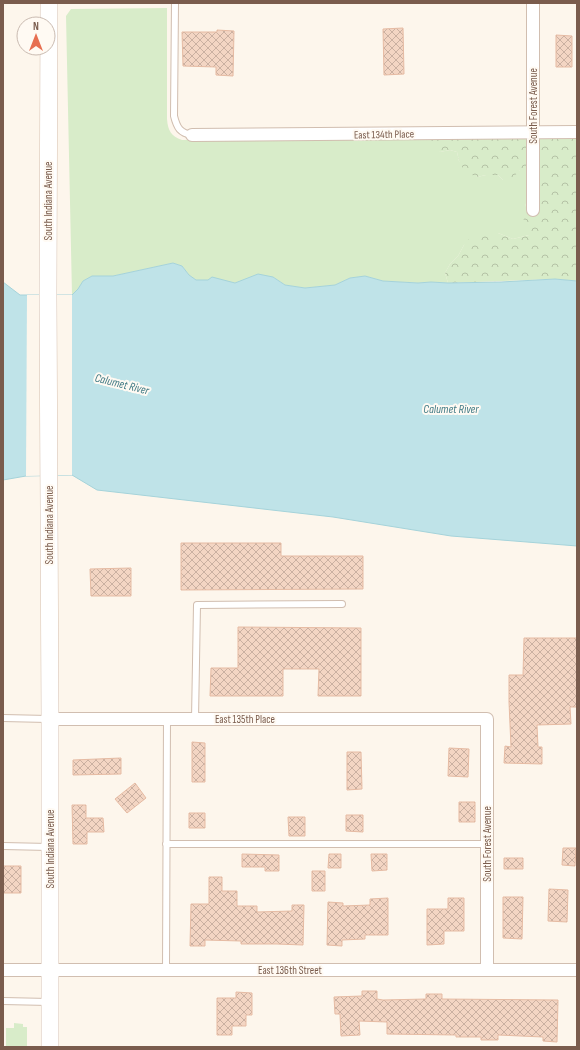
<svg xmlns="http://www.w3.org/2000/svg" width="580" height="1050" viewBox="0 0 580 1050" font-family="'Sofia Sans Condensed',sans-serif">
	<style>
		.grass { fill: #d8ecc9 }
		.forest { fill: url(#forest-crowns) }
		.water { fill: #bfe3e8; stroke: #a5d3da }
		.pier { fill: #fdf6ec }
		.building { fill: url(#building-cross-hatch); stroke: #e6bba3 }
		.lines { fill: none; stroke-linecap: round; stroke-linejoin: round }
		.service-casing { stroke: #d1beb0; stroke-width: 8 }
		.minor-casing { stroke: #d1beb0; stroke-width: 14 }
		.secondary-casing { stroke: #d6c0b0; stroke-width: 18 }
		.service { stroke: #fff; stroke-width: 6 }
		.minor { stroke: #fff; stroke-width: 12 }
		.secondary { stroke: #fff; stroke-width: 17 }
		.labels { text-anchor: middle; stroke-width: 4; stroke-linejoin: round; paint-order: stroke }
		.street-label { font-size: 11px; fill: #7a5c4d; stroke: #fffaf3 }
		.water-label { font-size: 12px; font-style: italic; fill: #437c86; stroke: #fffaf3 }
	</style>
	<defs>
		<pattern id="forest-crowns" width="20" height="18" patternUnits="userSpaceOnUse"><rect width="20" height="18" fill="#d8ecc9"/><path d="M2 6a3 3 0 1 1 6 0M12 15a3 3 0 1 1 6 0" fill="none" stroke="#b4c2a5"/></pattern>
		<pattern id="building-cross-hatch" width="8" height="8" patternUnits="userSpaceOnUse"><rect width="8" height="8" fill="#f3d5c3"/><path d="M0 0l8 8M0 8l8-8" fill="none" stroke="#cab0a1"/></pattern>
	</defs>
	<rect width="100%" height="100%" fill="#fdf6ec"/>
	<!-- grass -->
	<path class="grass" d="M 167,8 L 167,119 C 168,131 171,136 182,140 L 426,137 L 440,152 L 450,150 L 457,152 L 459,161 L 477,177 L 486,175 L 498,175 L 503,180 L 520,170 L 526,170 L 530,177 L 529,192 L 525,207 L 529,224 L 529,235 L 513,239 L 498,233 L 464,245 L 458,256 L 450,264 L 445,273 L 448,283 L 431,282 L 418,283 L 383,281 L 365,276 L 350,278 L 335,285 L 305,288 L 285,285 L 273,277 L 235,283 L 208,280 L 196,280 L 189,275 L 182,266 L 173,263 L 113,276 L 92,276 L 83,281 L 78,290 L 72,295 L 66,16 L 71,9 Z
		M 14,1023 L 23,1024 L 23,1027 L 27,1027 L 27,1047 L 6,1047 L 6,1028 L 14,1028 Z"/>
	<!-- forest -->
	<path class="forest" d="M 577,136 L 577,281 L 555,279 L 448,283 L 445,273 L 450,264 L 458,256 L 464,245 L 471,236 L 480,233 L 498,233 L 513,239 L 529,235 L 529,224 L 522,218 L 529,192 L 530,177 L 525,170 L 520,170 L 510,181 L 503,180 L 498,175 L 486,175 L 477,177 L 465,172 L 459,161 L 457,152 L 450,150 L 440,152 L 430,149 L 426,143 L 426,137 Z"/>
	<!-- water -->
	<path class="water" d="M 173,263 L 182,266 L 189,275 L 196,280 L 208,280 L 212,277 L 235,283 L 258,274 L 273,277 L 285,285 L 305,288 L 335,285 L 350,278 L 365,276 L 383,281 L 418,283 L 431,282 L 448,283 L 501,282 L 555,279 L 577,281 L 577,546 L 451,536 L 333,517 L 97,490 L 72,475 L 26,476 L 3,480 L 3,282 L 20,295 L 72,295 L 78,289 L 83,281 L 92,276 L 113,276 Z"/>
	<!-- pier -->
	<path class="pier" d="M 27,295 L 72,295 L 72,475 L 26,476 Z"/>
	<!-- building -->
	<path class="building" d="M 403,28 L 404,74 L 384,75 L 383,29 Z
		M 217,30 L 234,31 L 233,76 L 216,75 L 216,67 L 183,66 L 182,32 L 217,32 Z
		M 556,35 L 572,36 L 572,67 L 556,67 Z
		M 181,543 L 281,543 L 281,556 L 363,556 L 363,589 L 181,590 Z
		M 131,568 L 131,596 L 91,596 L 90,569 Z
		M 238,627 L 361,628 L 361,696 L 318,696 L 319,669 L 283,669 L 283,696 L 210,696 L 211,668 L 238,668 Z
		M 524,638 L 577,638 L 577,707 L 570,707 L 571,724 L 537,725 L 538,747 L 542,747 L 542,764 L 504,763 L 505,746 L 511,747 L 509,702 L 509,675 L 523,675 Z
		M 192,742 L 205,743 L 205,782 L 192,782 Z
		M 449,748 L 469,749 L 468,777 L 448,776 Z
		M 347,752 L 361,752 L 362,789 L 347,790 Z
		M 121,758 L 121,774 L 73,775 L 73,760 Z
		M 135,783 L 146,798 L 127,813 L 115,799 Z
		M 459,802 L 475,802 L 475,822 L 459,822 Z
		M 72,805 L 86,805 L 86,818 L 103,818 L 104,832 L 87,832 L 87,844 L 73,844 Z
		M 189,813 L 205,813 L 205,828 L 189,828 Z
		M 346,815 L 363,815 L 363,832 L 346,831 Z
		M 288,817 L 305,817 L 305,836 L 289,836 Z
		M 563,848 L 576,848 L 575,866 L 562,865 Z
		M 242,854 L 279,855 L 279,871 L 265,871 L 265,867 L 242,867 Z
		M 329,854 L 341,854 L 341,868 L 328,868 Z
		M 371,854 L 387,854 L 387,870 L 372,871 Z
		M 504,858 L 523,858 L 523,869 L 504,869 Z
		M 3,866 L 21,866 L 21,893 L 3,893 Z
		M 312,871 L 325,871 L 325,891 L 312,891 Z
		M 209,877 L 222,877 L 222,891 L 237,891 L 237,906 L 257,906 L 257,912 L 292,911 L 292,905 L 304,905 L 303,945 L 277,944 L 241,944 L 241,941 L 205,940 L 205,946 L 190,946 L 191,904 L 209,904 Z
		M 549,889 L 568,890 L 567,922 L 548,921 Z
		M 503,897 L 523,897 L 522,939 L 503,938 Z
		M 388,898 L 388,935 L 365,935 L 365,939 L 342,940 L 342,946 L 327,945 L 328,902 L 343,903 L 343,906 L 370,905 L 370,899 Z
		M 448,898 L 464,898 L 464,931 L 444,931 L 444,944 L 427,945 L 427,909 L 448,909 Z
		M 362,991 L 377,991 L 377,999 L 383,1000 L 426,999 L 426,994 L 442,994 L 442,999 L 558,1000 L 557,1042 L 543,1041 L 543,1037 L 498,1035 L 498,1040 L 481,1040 L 481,1037 L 456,1037 L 456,1035 L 387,1034 L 387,1022 L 359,1021 L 360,1035 L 341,1036 L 340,1014 L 335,1014 L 334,997 L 362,996 Z
		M 236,992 L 252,993 L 252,1015 L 246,1015 L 246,1026 L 232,1026 L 232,1035 L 217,1035 L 217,998 L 236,998 Z"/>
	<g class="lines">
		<!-- service casing -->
		<g class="service-casing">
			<path id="service" d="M 175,3 L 174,116 C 177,128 180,133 192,135
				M 3,718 L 48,719
				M 195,719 L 197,605 L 342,604
				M 166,844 L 487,844
				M 3,846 L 49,847
				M 166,970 L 167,719
				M 3,1001 L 49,1002"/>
		</g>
		<!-- minor casing -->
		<g class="minor-casing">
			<path id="minor" d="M 192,135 L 577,132
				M 533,210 L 533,3
				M 50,719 L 487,719 L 487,970
				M 3,970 L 577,970"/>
		</g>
		<!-- secondary casing -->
		<g class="secondary-casing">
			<path id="secondary" d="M 49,3 L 48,295 L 50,719 L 50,1047"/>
		</g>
		<!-- service -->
		<use href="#service" class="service"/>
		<!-- minor -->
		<use href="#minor" class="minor"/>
		<!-- secondary -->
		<use href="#secondary" class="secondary"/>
	</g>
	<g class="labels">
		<!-- street labels -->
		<g class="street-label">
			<text transform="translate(533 106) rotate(-90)" y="4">South Forest Avenue</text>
			<text transform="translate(384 134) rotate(-1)" y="4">East 134th Place</text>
			<text transform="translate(48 201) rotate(-90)" y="4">South Indiana Avenue</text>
			<text transform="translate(49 525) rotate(-90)" y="4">South Indiana Avenue</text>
			<text x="245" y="723">East 135th Place</text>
			<text transform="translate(487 844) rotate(-90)" y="4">South Forest Avenue</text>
			<text transform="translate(50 849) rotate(-90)" y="4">South Indiana Avenue</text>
			<text x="290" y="974">East 136th Street</text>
		</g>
		<!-- water labels -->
		<g class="water-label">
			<text transform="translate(122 384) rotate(14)" y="4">Calumet River</text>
			<text x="451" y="413">Calumet River</text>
		</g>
	</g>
	<!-- border -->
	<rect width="580" height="1050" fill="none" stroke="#7a5c4d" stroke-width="8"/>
	<!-- north arrow -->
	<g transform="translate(36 36)"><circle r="19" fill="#fffaf3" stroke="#cabbb1"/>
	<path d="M0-3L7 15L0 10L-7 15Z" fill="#e76f51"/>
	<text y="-6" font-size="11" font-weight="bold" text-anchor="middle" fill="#7a5c4d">N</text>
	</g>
</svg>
